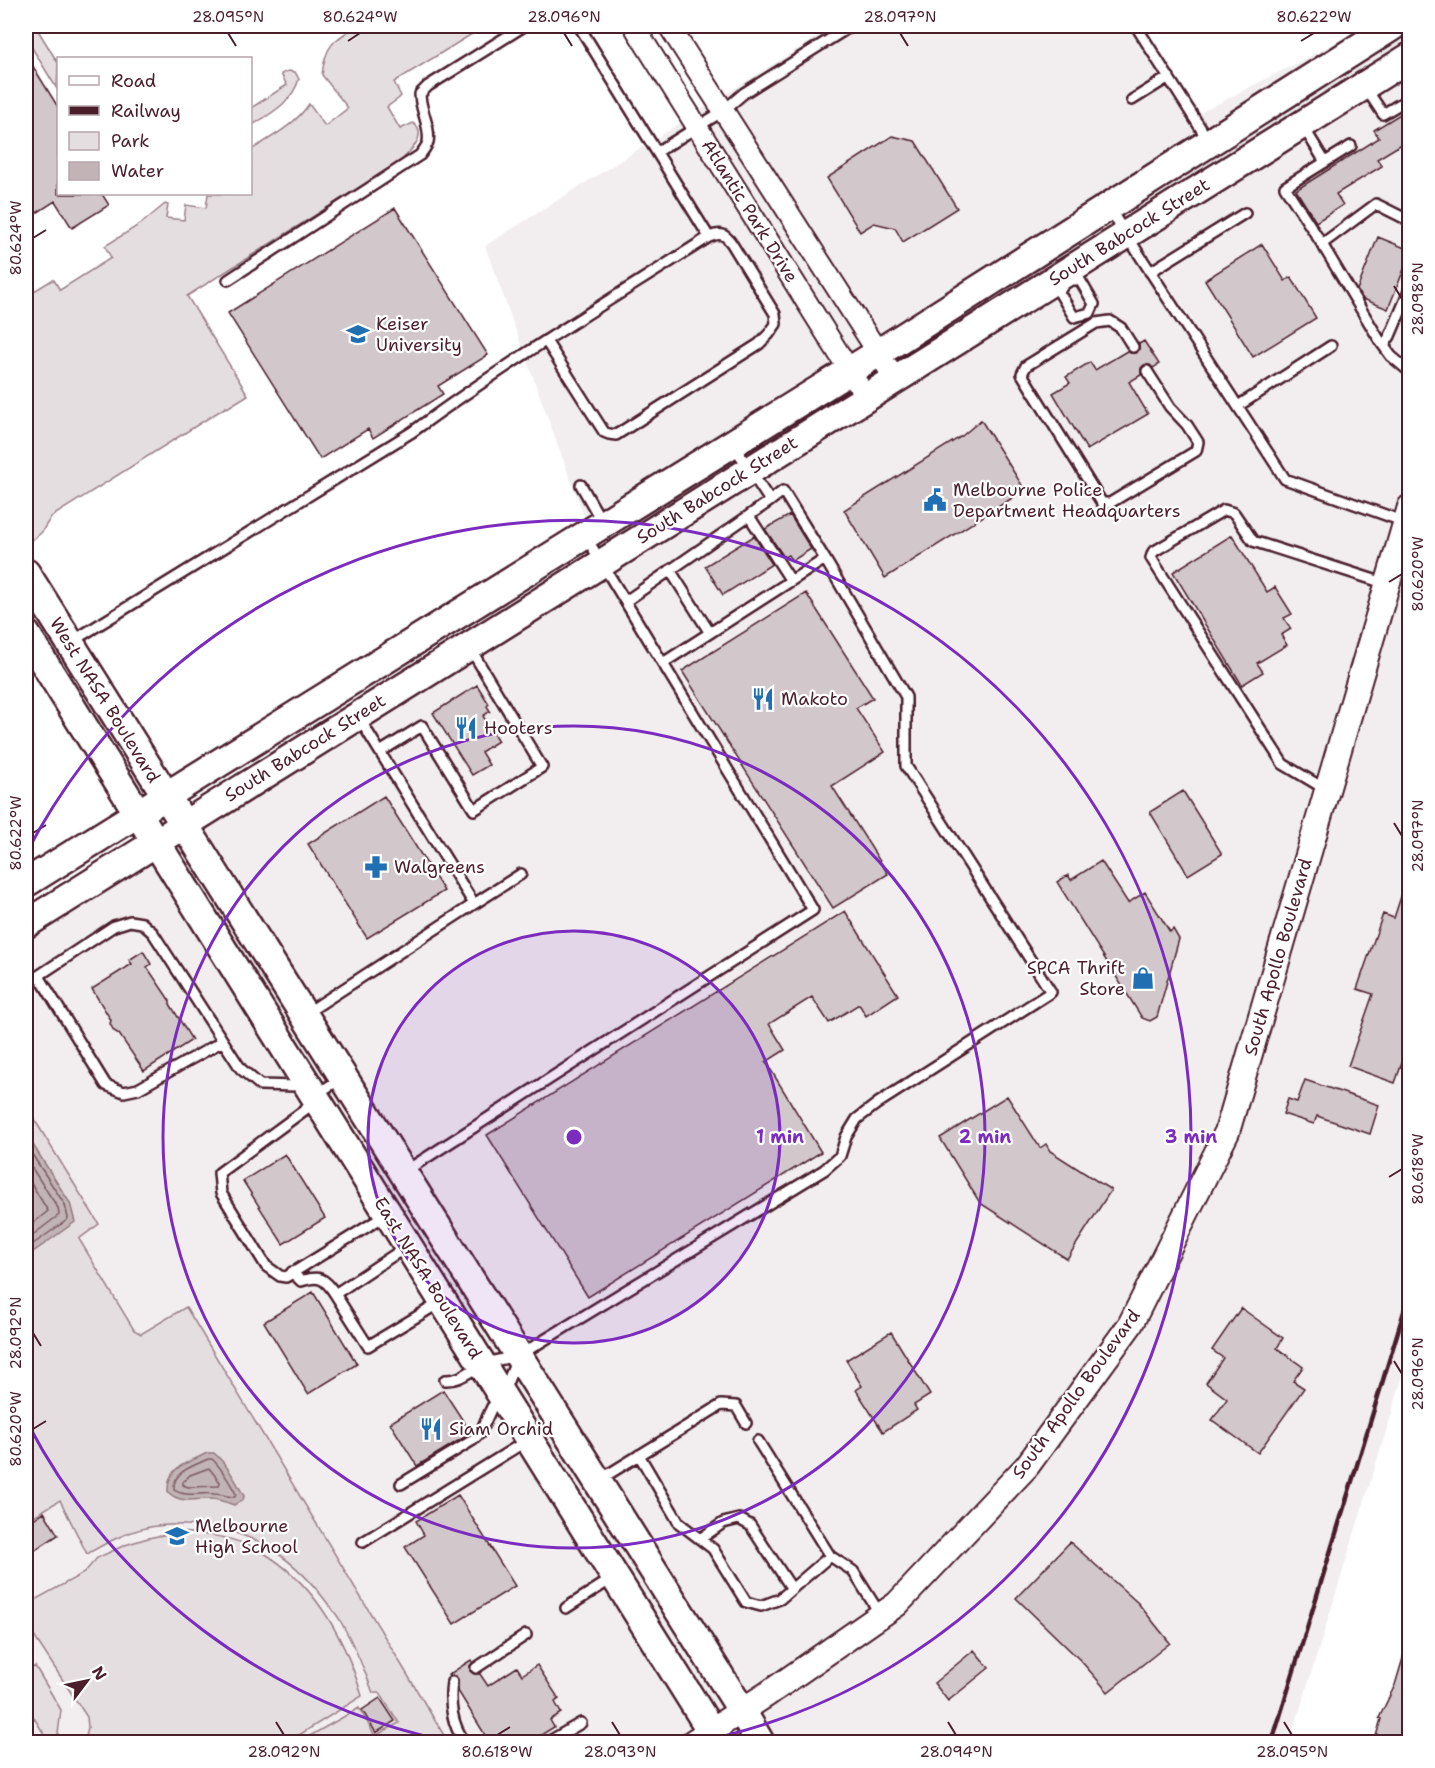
<svg xmlns="http://www.w3.org/2000/svg" width="1435" height="1768" viewBox="0 0 1435 1768" font-family="'Shantell Sans',sans-serif">
	<style>
		.built { fill: #f2eeef }
		.green { fill: #e5dee0; stroke: #987e86; stroke-width: 1.5 }
		.water { fill: #c1b3b6; stroke: #91787e; stroke-width: 1.5 }
		.lines { fill: none; stroke-linecap: round; stroke-linejoin: round }
		.shore { stroke: #7a5a63; stroke-width: 1.5 }
		.building { fill: #d2c7cb; stroke: #4a1f2b; stroke-width: 1.5 }
		.service-casing { stroke: #4a1f2b; stroke-width: 14 }
		.minor-casing { stroke: #4a1f2b; stroke-width: 24 }
		.tertiary-casing { stroke: #4a1f2b; stroke-width: 28 }
		.secondary-casing { stroke: #4a1f2b; stroke-width: 32 }
		.service { stroke: #fff; stroke-width: 9 }
		.minor { stroke: #fff; stroke-width: 20 }
		.tertiary { stroke: #fff; stroke-width: 24 }
		.secondary { stroke: #fff; stroke-width: 27 }
		.rail { stroke: #4a1f2b; stroke-width: 4.5 }
		.ticks { fill: none; stroke: #4a1f2b; stroke-width: 2 }
		.ring { fill: none; stroke: #7b2cbf; stroke-width: 3 }
		.labels { text-anchor: middle; stroke-width: 4.5; stroke-linejoin: round; paint-order: stroke }
		.street-label { font-size: 18px; fill: #4a1f2b; stroke: #fff }
		.poi-label { font-size: 18px; fill: #4a1f2b; stroke: #fff; text-anchor: start }
		.centre { fill: #7b2cbf; stroke: #fff; stroke-width: 3 }
		.ring-label { font-size: 18px; text-anchor: middle; font-weight: bold; fill: #7b2cbf; stroke: #fff; stroke-width: 4.5; stroke-linejoin: round; paint-order: stroke }
		.neatline { fill: none; stroke: #4a1f2b; stroke-width: 2 }
		.ticks-label { font-size: 15px; text-anchor: middle; fill: #4a1f2b }
	</style>
	<rect width="100%" height="100%" fill="#fff"/>
	<filter id="ink" filterUnits="userSpaceOnUse"><feTurbulence type="fractalNoise" baseFrequency=".0167" numOctaves="2"/><feDisplacementMap in="SourceGraphic" scale="12" xChannelSelector="R" yChannelSelector="G"/><feConvolveMatrix kernelMatrix="1 2 1 2 8 2 1 2 1" color-interpolation-filters="sRGB"/></filter>
	<g filter="url(#ink)">
		<!-- built -->
		<path class="built" d="M 834,26 L 1145,26 L 1200,113 L 1368,26 L 1409,26 L 1409,1357 L 1290,1742 L 26,1742 L 26,923 L 601,563 L 485,246 Z"/>
		<!-- green -->
		<path class="green" d="M 357,26 L 485,26 L 394,82 L 401,96 L 398,99 L 387,107 L 400,129 L 413,123 C 429,135 410,151 401,161 L 187,296 L 248,395 L 227,408 L 226,407 L 51,517 L 41,533 L 29,542 L 26,535 L 26,296 L 52,280 L 54,280 L 60,290 L 111,258 L 105,246 L 142,223 L 165,204 L 168,205 L 166,218 L 184,220 L 186,205 L 206,208 L 208,194 L 250,194 L 251,150 C 271,137 295,125 309,104 L 325,126 L 348,108 L 322,75 C 325,46 333,40 357,26 Z
			M 36,27 L 58,63 L 57,89 L 26,38 L 26,34 Z
			M 288,71 L 295,72 L 299,79 C 292,103 270,114 251,126 L 251,108 L 287,85 L 281,74 Z
			M 26,1106 L 99,1224 L 79,1239 L 134,1330 L 141,1334 L 186,1307 L 448,1742 L 299,1742 L 359,1708 L 375,1736 L 399,1723 L 380,1693 L 373,1693 C 364,1668 354,1645 341,1622 C 337,1614 330,1607 325,1600 C 289,1552 246,1527 186,1525 C 168,1524 148,1526 132,1532 C 116,1537 101,1546 87,1554 L 60,1500 L 26,1521 Z
			M 178,1532 C 206,1534 238,1537 262,1552 C 315,1583 345,1639 362,1696 L 291,1740 L 290,1742 L 85,1742 L 88,1727 L 87,1717 L 26,1624 L 26,1608 L 29,1603 L 84,1573 L 97,1558 L 125,1545 L 148,1538 Z
			M 35,1666 L 61,1710 L 57,1742 L 49,1742 L 26,1705 L 26,1672 Z"/>
		<!-- water -->
		<path class="water" d="M 26,1134 L 70,1203 L 75,1222 L 26,1257 Z
			M 207,1453 L 214,1453 C 227,1464 236,1481 244,1496 L 243,1500 L 234,1505 C 226,1502 218,1499 210,1499 C 194,1499 180,1504 168,1492 C 167,1465 187,1464 207,1453 Z"/>
		<g class="lines">
			<!-- shore -->
			<path class="shore" d="M 26,1145 L 65,1205 L 68,1218 L 67,1220 L 26,1249
				M 26,1159 L 58,1208 L 59,1215 L 26,1240
				M 26,1175 L 48,1211 L 26,1229
				M 208,1459 L 212,1459 C 222,1468 230,1483 236,1494 L 235,1497 C 228,1497 221,1494 214,1494 C 201,1492 186,1498 174,1490 C 172,1471 194,1466 208,1459 Z
				M 209,1468 L 220,1482 L 219,1486 L 188,1487 L 183,1485 L 183,1482 L 190,1475 Z"/>
		</g>
		<!-- building -->
		<path class="building" d="M 26,55 L 58,107 L 58,194 L 102,194 L 109,205 L 72,228 L 55,201 L 26,220 Z
			M 1410,108 L 1410,139 L 1377,159 L 1382,166 L 1336,194 L 1343,205 L 1316,222 L 1296,190 L 1379,138 L 1374,130 Z
			M 892,136 L 915,141 L 957,208 L 903,242 L 895,228 L 874,223 L 860,232 L 827,178 Z
			M 395,208 L 488,355 L 438,386 L 443,394 L 373,438 L 368,429 L 320,459 L 228,313 Z
			M 1378,237 L 1410,250 L 1410,254 L 1388,309 L 1363,299 L 1357,290 Z
			M 1262,244 L 1285,281 L 1291,277 L 1316,318 L 1253,357 L 1205,280 Z
			M 1144,341 L 1159,364 L 1153,368 L 1150,365 L 1144,365 L 1141,368 L 1141,375 L 1129,382 L 1148,414 L 1087,450 L 1053,393 L 1070,383 L 1066,377 L 1090,362 L 1095,370 L 1127,351 L 1130,353 L 1136,353 L 1139,350 L 1139,344 Z
			M 981,420 L 1025,490 L 885,578 L 844,510 L 962,436 Z
			M 790,515 L 811,549 L 792,561 L 788,555 L 784,557 L 765,529 Z
			M 1232,535 L 1267,592 L 1275,587 L 1292,614 L 1284,618 L 1291,629 L 1281,635 L 1287,645 L 1257,663 L 1263,672 L 1242,685 L 1173,572 Z
			M 754,536 L 772,564 L 723,595 L 705,566 Z
			M 806,593 L 873,698 L 856,708 L 885,752 L 832,786 L 888,874 L 833,908 L 682,671 Z
			M 477,685 L 489,704 L 487,706 L 490,711 L 483,716 L 498,741 L 481,752 L 489,765 L 472,775 L 433,713 Z
			M 1183,791 L 1222,854 L 1188,875 L 1150,812 Z
			M 384,796 L 444,891 L 367,938 L 308,844 Z
			M 1101,861 L 1128,903 L 1145,892 L 1170,932 L 1173,929 L 1179,939 L 1157,1017 L 1150,1021 L 1142,1018 L 1057,882 L 1068,875 L 1071,880 Z
			M 1407,878 L 1410,879 L 1410,1040 L 1395,1083 L 1348,1066 L 1373,994 L 1357,989 L 1383,914 L 1394,918 Z
			M 845,911 L 898,995 L 866,1016 L 859,1004 L 829,1023 L 812,997 L 769,1024 L 785,1050 L 766,1062 L 821,1152 L 588,1297 L 487,1135 Z
			M 143,951 L 151,964 L 147,967 L 170,1001 L 170,1004 L 192,1040 L 144,1071 L 119,1034 L 114,1031 L 110,1024 L 111,1020 L 92,989 L 132,964 L 129,960 Z
			M 1305,1080 L 1379,1105 L 1370,1134 L 1317,1116 L 1314,1124 L 1283,1114 L 1288,1099 L 1297,1102 Z
			M 1007,1096 L 1040,1148 L 1046,1144 L 1050,1151 L 1111,1190 L 1067,1259 L 980,1203 L 940,1138 Z
			M 285,1154 L 325,1218 L 283,1244 L 243,1181 Z
			M 313,1292 L 357,1364 L 308,1394 L 264,1322 Z
			M 1241,1308 L 1283,1338 L 1277,1348 L 1303,1367 L 1293,1381 L 1304,1388 L 1258,1453 L 1212,1420 L 1227,1399 L 1206,1383 L 1223,1358 L 1212,1350 Z
			M 891,1332 L 930,1395 L 914,1405 L 917,1410 L 883,1432 L 856,1390 L 862,1386 L 846,1360 Z
			M 443,1390 L 471,1433 L 417,1466 L 390,1423 Z
			M 458,1495 L 515,1586 L 454,1624 L 405,1547 L 424,1535 L 416,1521 Z
			M 44,1512 L 58,1535 L 26,1556 L 26,1524 Z
			M 1070,1542 L 1138,1603 L 1170,1643 L 1108,1692 L 1081,1661 L 1016,1598 Z
			M 1406,1648 L 1410,1648 L 1410,1727 L 1402,1743 L 1374,1743 L 1381,1719 L 1379,1718 L 1395,1685 Z
			M 974,1650 L 989,1668 L 948,1701 L 934,1683 Z
			M 471,1660 L 473,1662 L 470,1666 L 470,1671 L 474,1674 L 480,1674 L 488,1686 L 517,1667 L 522,1675 L 537,1665 L 559,1699 L 555,1702 L 561,1713 L 550,1720 L 554,1727 L 528,1743 L 490,1743 L 458,1691 L 458,1679 L 455,1676 L 449,1676 L 448,1675 Z
			M 380,1698 L 395,1721 L 376,1733 L 362,1710 Z"/>
		<g class="lines">
			<!-- service casing -->
			<g class="service-casing">
				<path id="service" d="M 579,26 L 709,237
					M 1136,26 L 1208,140
					M 1365,87 L 1383,114 L 1410,98
					M 1132,100 L 1169,77
					M 1303,126 L 1325,162
					M 1351,146 L 1285,187 L 1322,244 L 1376,204 L 1410,221
					M 657,152 L 723,111 L 744,93 L 851,26
					M 1109,208 L 1285,479 L 1405,522
					M 1322,244 L 1380,341 L 1391,356 L 1410,372
					M 1150,272 L 1245,213
					M 228,280 L 420,155 C 423,151 427,146 428,142 C 431,127 420,110 420,94 L 428,86 L 524,26
					M 1070,280 L 1080,280 L 1094,304 L 1090,313
					M 1065,282 L 1059,292 L 1074,317 L 1090,313
					M 1384,345 L 1390,336 L 1410,289
					M 1133,347 L 1121,328 L 1110,321 L 1096,323 L 1026,366 L 1022,374 L 1102,503 L 1110,503 L 1196,451 L 1198,442 L 1187,425 L 1170,407 L 1147,371
					M 1238,406 L 1331,346
					M 581,485 L 602,522
					M 749,516 L 791,581
					M 670,570 L 710,633
					M 626,601 L 770,501 L 734,446
					M 71,642 L 412,432 C 507,362 609,301 709,237 C 721,232 725,234 732,244 L 775,314 L 776,324 L 769,334 L 759,344 L 616,435 L 609,434 L 604,432 L 546,341
					M 663,663 L 825,559
					M 380,752 L 422,726 L 474,810 L 542,767 L 470,648
					M 1325,789 L 1283,764 L 1151,558 L 1153,552 L 1224,510 L 1234,513 L 1253,541 L 1387,584
					M 474,904 L 521,874
					M 39,976 L 106,1085 L 124,1092 L 138,1089 L 223,1041
					M 26,981 L 32,980 L 114,926 L 130,921 L 142,923 L 153,933 L 241,1069 L 260,1085 L 296,1086 L 302,1089
					M 305,1014 L 474,904 L 359,718
					M 342,1078 L 315,1095 L 306,1109 L 219,1173 L 221,1193 L 266,1266 L 280,1276 L 286,1277 L 386,1215
					M 404,1172 L 813,910 L 586,537
					M 406,1247 L 335,1294 L 368,1346 L 441,1302
					M 292,1272 L 301,1281 C 319,1275 325,1278 335,1294
					M 445,1380 C 462,1381 470,1369 485,1364 C 496,1360 507,1358 518,1356 L 824,1170 L 840,1156 L 846,1137 L 857,1119 L 878,1103 L 1051,992 L 906,766 L 906,697 L 825,559 L 783,491 L 770,501
					M 758,1441 L 830,1556 L 853,1571 L 880,1614
					M 639,1455 L 679,1523 L 713,1549 L 746,1602 L 761,1606 L 780,1599 L 830,1556
					M 599,1480 L 721,1405 L 736,1406 L 746,1423
					M 401,1484 L 473,1440 L 480,1433 L 492,1407 L 502,1396 L 516,1361
					M 700,1539 L 723,1523 L 739,1519 L 750,1525 L 792,1589
					M 363,1542 L 557,1422
					M 566,1608 L 613,1578
					M 476,1668 L 526,1635
					M 452,1682 C 449,1703 452,1726 465,1742
					M 548,1742 L 581,1723"/>
			</g>
			<!-- minor casing -->
			<g class="minor-casing">
				<path id="minor" d="M 634,26 L 866,397
					M 669,26 L 895,379"/>
			</g>
			<!-- tertiary casing -->
			<g class="tertiary-casing">
				<path id="tertiary" d="M 693,1742 L 766,1695 L 897,1604 L 1027,1466 L 1130,1325 L 1227,1132 L 1410,507"/>
			</g>
			<!-- secondary casing -->
			<g class="secondary-casing">
				<path id="secondary" d="M 26,573 L 742,1711 L 760,1742
					M 26,634 L 718,1742
					M 26,883 L 878,353 L 1393,26
					M 26,924 L 1410,57"/>
			</g>
			<!-- service -->
			<use href="#service" class="service"/>
			<!-- minor -->
			<use href="#minor" class="minor"/>
			<!-- tertiary -->
			<use href="#tertiary" class="tertiary"/>
			<!-- secondary -->
			<use href="#secondary" class="secondary"/>
			<!-- rail -->
			<path class="rail" d="M 1272,1742 L 1410,1292"/>
		</g>
	</g>
	<!-- ticks -->
	<path class="ticks" d="M 228,33 L 236,46M 564,33 L 572,46M 900,33 L 908,46M 348,41 L 360,33M 1301,41 L 1314,33M 33,238 L 46,230M 1394,286 L 1402,299M 1389,582 L 1402,574M 1394,823 L 1402,836M 33,833 L 46,825M 1389,1177 L 1402,1169M 33,1333 L 41,1346M 1394,1361 L 1402,1374M 33,1429 L 46,1421M 276,1722 L 284,1735M 612,1722 L 620,1735M 948,1722 L 956,1735M 1284,1722 L 1292,1735M 497,1735 L 510,1727"/>
	<!-- distance rings -->
	<circle cx="574" cy="1137" r="206" fill="#7b2cbf" fill-opacity=".12"/>
	<g class="ring">
		<circle cx="574" cy="1137" r="206"/>
		<circle cx="574" cy="1137" r="411"/>
		<path d="M451 1742A617 617 0 0 1 27 1422M27 852A617 617 0 1 1 697 1742"/>
	</g>
	<!-- icons -->
	<defs>
		<g id="university-bare" transform="scale(1.8)"><path d="M0-5L7-2L0 1L-7-2ZM-4 1L0 2.5L4 1V4Q0 6-4 4Z" fill="#1f6fb2" stroke="#fff" stroke-width="2.5" paint-order="stroke"/></g>
		<g id="civic-bare" transform="scale(1.8)"><path d="M-.6-6.5H3V-4.5H.6V-3L4-1V1h2V6H-6V1h2V-1L-.6-3ZM-1.2 2.5V6h2.4V2.5Z" fill="#1f6fb2" stroke="#fff" stroke-width="2.5" paint-order="stroke"/></g>
		<g id="restaurant-bare" transform="scale(1.8)"><path d="M-5-6h1v4h1v-4h1v4h1v-4h1v5L-1.5 .5V6h-2V.5L-5-1ZM5-6V6H3V1.5H1.5Q1.5-4 5-6Z" fill="#1f6fb2" stroke="#fff" stroke-width="2.5" paint-order="stroke"/></g>
		<g id="pharmacy-bare" transform="scale(1.8)"><path d="M-2-6h4v4h4v4h-4v4h-4v-4h-4v-4h4Z" fill="#1f6fb2" stroke="#fff" stroke-width="2.5" paint-order="stroke"/></g>
		<g id="shop-bare" transform="scale(1.8)"><path d="M-5-2.5h2.3a2.7 3.5 0 0 1 5.4 0H5L5.5 6h-11ZM-1.5-2.5h3a1.5 2.3 0 0 0-3 0Z" fill="#1f6fb2" stroke="#fff" stroke-width="2.5" paint-order="stroke"/></g>
		<g id="school-bare" transform="scale(1.8)"><path d="M0-5L7-2L0 1L-7-2ZM-4 1L0 2.5L4 1V4Q0 6-4 4Z" fill="#1f6fb2" stroke="#fff" stroke-width="2.5" paint-order="stroke"/></g>
	</defs>
	<g fill-rule="evenodd">
		<use href="#university-bare" x="358" y="334"/>
		<use href="#civic-bare" x="935" y="500"/>
		<use href="#restaurant-bare" x="763" y="699"/>
		<use href="#restaurant-bare" x="466" y="728"/>
		<use href="#pharmacy-bare" x="376" y="867"/>
		<use href="#shop-bare" x="1143" y="978"/>
		<use href="#restaurant-bare" x="431" y="1429"/>
		<use href="#school-bare" x="177" y="1536"/>
	</g>
	<g class="labels">
		<!-- street labels -->
		<g class="street-label">
			<text transform="translate(750 211) rotate(58)" y="6">Atlantic Park Drive</text>
			<text transform="translate(1129 232) rotate(-32)" y="6">South Babcock Street</text>
			<text transform="translate(717 490) rotate(-32)" y="6">South Babcock Street</text>
			<text transform="translate(105 700) rotate(58)" y="6">West NASA Boulevard</text>
			<text transform="translate(305 748) rotate(-32)" y="6">South Babcock Street</text>
			<text transform="translate(1278 957) rotate(-74)" y="6">South Apollo Boulevard</text>
			<text transform="translate(428 1278) rotate(58)" y="6">East NASA Boulevard</text>
			<text transform="translate(1076 1394) rotate(-54)" y="6">South Apollo Boulevard</text>
		</g>
		<!-- poi labels -->
		<g class="poi-label">
			<text x="376" y="330">Keiser<tspan x="376" dy="21">University</tspan></text>
			<text x="953" y="496">Melbourne Police<tspan x="953" dy="21">Department Headquarters</tspan></text>
			<text x="781" y="705">Makoto</text>
			<text x="484" y="734">Hooters</text>
			<text x="394" y="873">Walgreens</text>
			<text x="1125" y="974" text-anchor="end">SPCA Thrift<tspan x="1125" dy="21">Store</tspan></text>
			<text x="449" y="1435">Siam Orchid</text>
			<text x="195" y="1532">Melbourne<tspan x="195" dy="21">High School</tspan></text>
		</g>
	</g>
	<circle cx="574" cy="1137" r="9" class="centre"/>
	<g class="ring-label">
		<text x="780" y="1143">1 min</text>
		<text x="985" y="1143">2 min</text>
		<text x="1191" y="1143">3 min</text>
	</g>
	<!-- margin -->
	<rect width="1435" height="1768" fill="none" stroke="#fff" stroke-width="66"/>
	<!-- legend -->
	<rect x="57" y="57" width="195" height="138" fill="#ffffff" stroke="#b7a5aa" stroke-width="1.5"/>
	<rect x="69" y="76" width="30" height="9" fill="#ffffff" stroke="#b7a5aa" stroke-width="1.5"/>
	<text x="111" y="87" font-size="18" fill="#4a1f2b">Road</text>
	<rect x="69" y="106" width="30" height="9" fill="#4a1f2b" stroke="#b7a5aa" stroke-width="1.5"/>
	<text x="111" y="117" font-size="18" fill="#4a1f2b">Railway</text>
	<rect x="69" y="132" width="30" height="18" fill="#e5dee0" stroke="#b7a5aa" stroke-width="1.5"/>
	<text x="111" y="147" font-size="18" fill="#4a1f2b">Park</text>
	<rect x="69" y="162" width="30" height="18" fill="#c1b3b6" stroke="#b7a5aa" stroke-width="1.5"/>
	<text x="111" y="177" font-size="18" fill="#4a1f2b">Water</text>
	<!-- north arrow -->
	<g transform="translate(87 1681) rotate(58)" stroke="#ffffff" stroke-width="4.5" paint-order="stroke">
	<path d="M0-4.5L10 22L0 15L-10 22Z" fill="#4a1f2b"/>
	<text y="-9" font-size="16" font-weight="bold" text-anchor="middle" fill="#4a1f2b">N</text>
	</g>
	<rect x="33" y="33" width="1369" height="1702" class="neatline"/>
	<g class="ticks-label">
		<text x="228" y="22">28.095°N</text>
		<text x="360" y="22">80.624°W</text>
		<text x="564" y="22">28.096°N</text>
		<text x="900" y="22">28.097°N</text>
		<text x="1314" y="22">80.622°W</text>
		<text transform="translate(16 238) rotate(-90)" y="5">80.624°W</text>
		<text transform="translate(1418 299) rotate(-90)" y="5">28.098°N</text>
		<text transform="translate(1418 574) rotate(-90)" y="5">80.620°W</text>
		<text transform="translate(16 833) rotate(-90)" y="5">80.622°W</text>
		<text transform="translate(1418 836) rotate(-90)" y="5">28.097°N</text>
		<text transform="translate(1418 1169) rotate(-90)" y="5">80.618°W</text>
		<text transform="translate(16 1333) rotate(-90)" y="5">28.092°N</text>
		<text transform="translate(1418 1374) rotate(-90)" y="5">28.096°N</text>
		<text transform="translate(16 1429) rotate(-90)" y="5">80.620°W</text>
		<text x="284" y="1757">28.092°N</text>
		<text x="497" y="1757">80.618°W</text>
		<text x="620" y="1757">28.093°N</text>
		<text x="956" y="1757">28.094°N</text>
		<text x="1292" y="1757">28.095°N</text>
	</g>
</svg>
